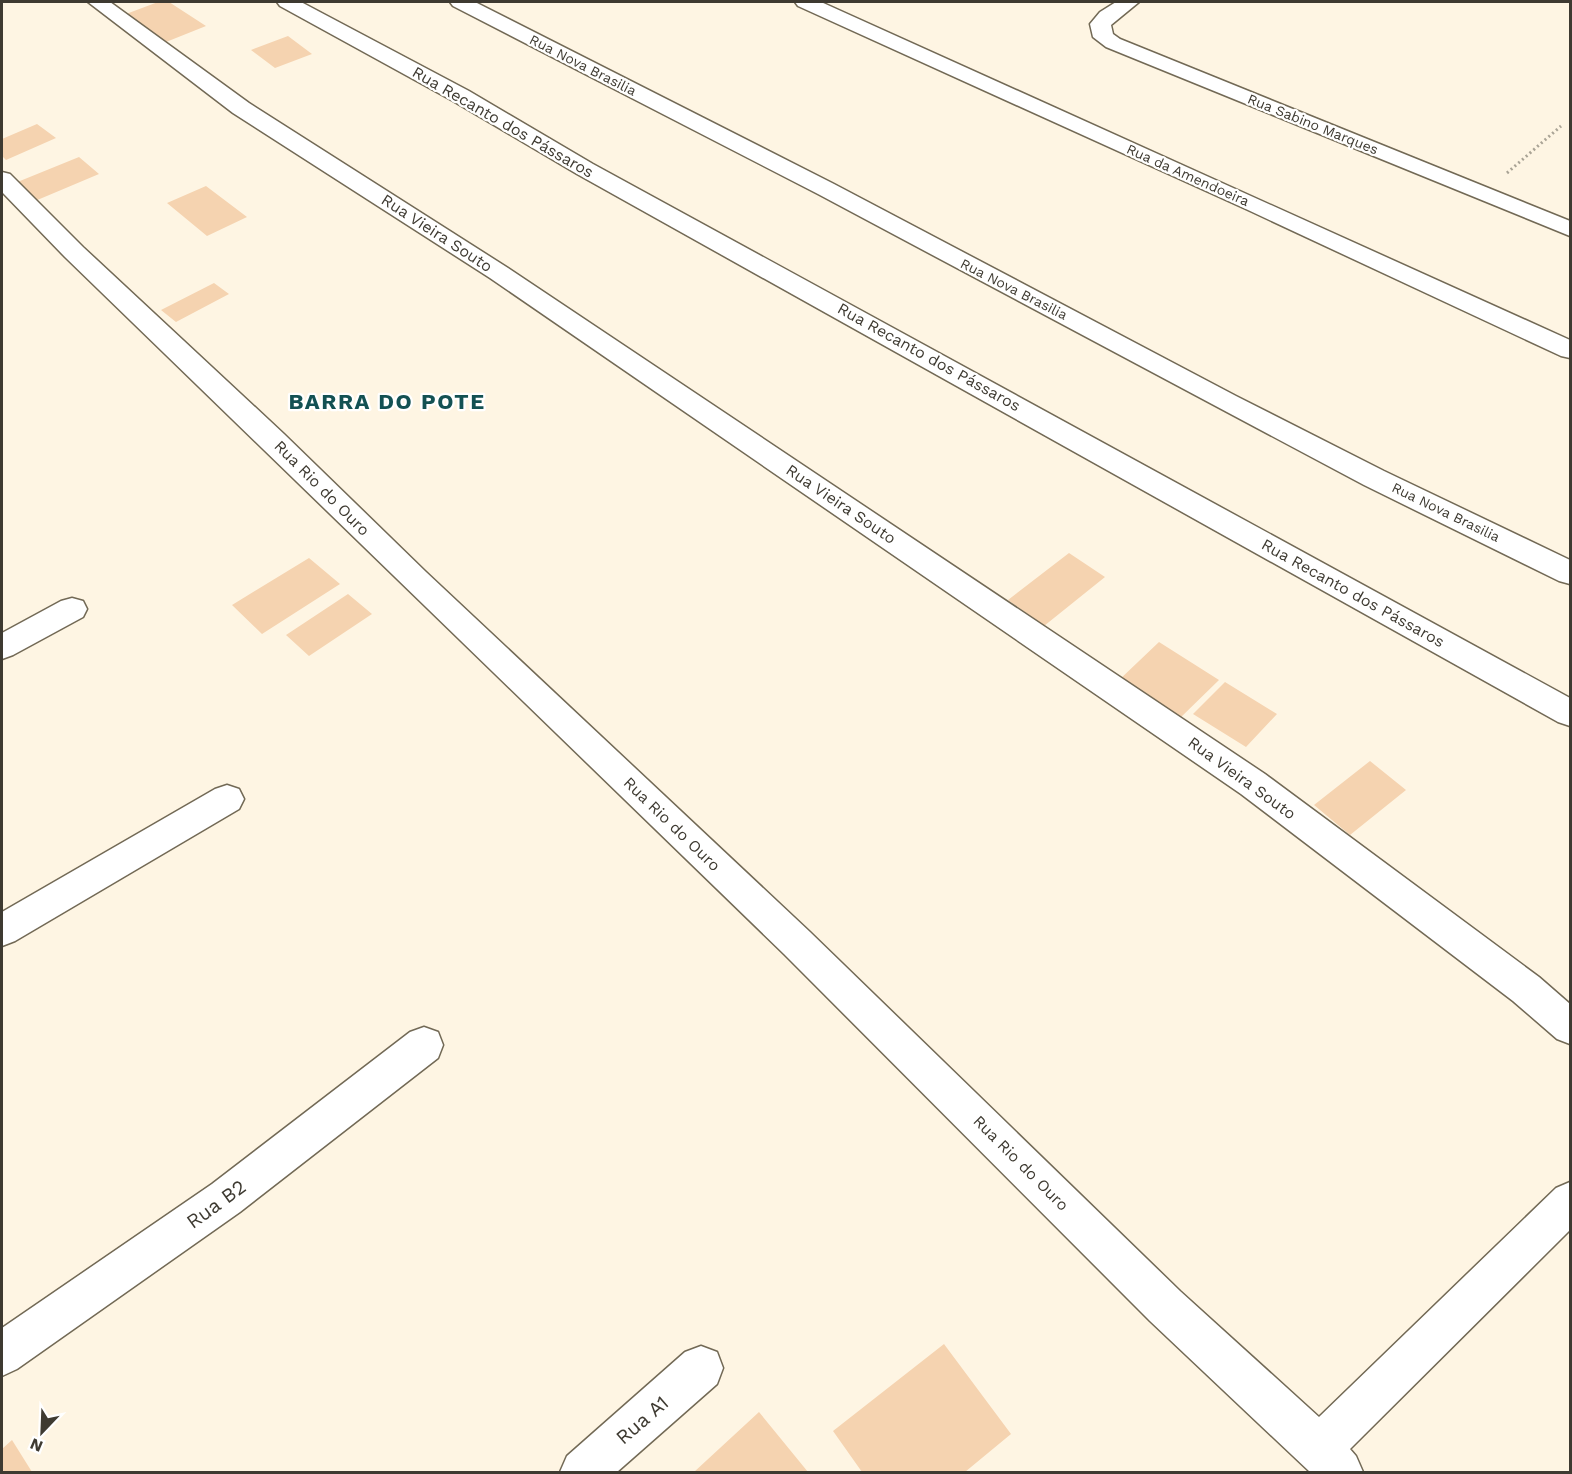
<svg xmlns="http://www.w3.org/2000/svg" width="1572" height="1474" font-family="'Work Sans',sans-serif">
<rect width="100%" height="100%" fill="#fef5e3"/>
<!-- building -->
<path fill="#f5d3b0" d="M 158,2 L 169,2 L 206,26 L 166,42 L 126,14 Z
M 288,36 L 312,54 L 275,68 L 251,50 Z
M 37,124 L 56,138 L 6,160 L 2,156 L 2,139 Z
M 79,157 L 99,174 L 35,201 L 15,183 Z
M 206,186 L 247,217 L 207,236 L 167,203 Z
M 214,283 L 229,294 L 176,322 L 161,310 Z
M 1069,553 L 1105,577 L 1044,626 L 1008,600 Z
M 309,558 L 340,584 L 262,634 L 232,605 Z
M 348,594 L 372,614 L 309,656 L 286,635 Z
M 1159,642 L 1219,680 L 1178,720 L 1118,681 Z
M 1225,682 L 1277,714 L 1246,747 L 1193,714 Z
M 1370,761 L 1406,790 L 1350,835 L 1314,805 Z
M 944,1344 L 1011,1434 L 965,1472 L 862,1472 L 833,1431 Z
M 759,1412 L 808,1472 L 694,1472 Z
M 12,1440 L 32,1472 L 2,1472 L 2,1449 Z"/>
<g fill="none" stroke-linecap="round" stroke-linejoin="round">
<defs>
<path id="minor" d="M 88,2 L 110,2 L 249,103 L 508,268 L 1265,774 L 1539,977 L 1570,1004 L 1570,1044 L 1557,1039 L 1513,1001 L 1241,794 L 490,278 L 233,113 Z
M 277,2 L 301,2 L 469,91 L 593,164 L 1570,698 L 1570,726 L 1558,722 L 577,174 L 453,101 L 280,6 Z
M 450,2 L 475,2 L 834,184 L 1236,396 L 1384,471 L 1570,560 L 1570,584 L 1559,581 L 1364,485 L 818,194 L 453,6 Z
M 795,2 L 821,2 L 1570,340 L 1570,358 L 1561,356 L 1248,210 L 798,6 Z
M 1116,2 L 1139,2 L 1111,25 L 1113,34 L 1120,39 L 1570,221 L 1570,236 L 1106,47 L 1093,37 L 1090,24 L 1100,12 Z
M 2,172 L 10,174 L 83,247 L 284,434 L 426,572 L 810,932 L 1180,1291 L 1319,1417 L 1556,1188 L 1570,1182 L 1570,1230 L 1350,1449 L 1356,1456 L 1363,1472 L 1310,1472 L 1150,1321 L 784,954 L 65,257 L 2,192 Z
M 72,598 L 83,601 L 87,609 L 83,617 L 13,655 L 2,659 L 2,633 L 61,601 Z
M 227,785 L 239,789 L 244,799 L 239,809 L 15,941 L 2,946 L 2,912 L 215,789 Z
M 424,1027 L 438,1032 L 443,1045 L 438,1058 L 240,1212 L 17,1369 L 2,1376 L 2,1328 L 212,1184 L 410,1032 Z
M 701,1346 L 717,1352 L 723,1368 L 717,1384 L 617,1472 L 560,1472 L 567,1456 L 685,1352 Z"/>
</defs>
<!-- minor casing -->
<use href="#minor" stroke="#726955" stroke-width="3"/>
<!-- path -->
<path stroke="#a9a395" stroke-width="3" stroke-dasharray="2 3" stroke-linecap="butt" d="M 1507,173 L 1561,126"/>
<!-- minor -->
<use href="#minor" fill="#fff" fill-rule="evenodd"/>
</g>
<g text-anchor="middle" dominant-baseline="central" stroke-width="4.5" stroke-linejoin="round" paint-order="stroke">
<!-- far-street labels -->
<g font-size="14" fill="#3e3a31" stroke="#fff">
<text transform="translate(583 65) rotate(27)">Rua Nova Brasilia</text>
<text transform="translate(1313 124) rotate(22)">Rua Sabino Marques</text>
<text transform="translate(1188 175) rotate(24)">Rua da Amendoeira</text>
<text transform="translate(1014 289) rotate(27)">Rua Nova Brasilia</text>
<text transform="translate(1446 512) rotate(26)">Rua Nova Brasilia</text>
</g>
<!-- street labels -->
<g font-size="16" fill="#3e3a31" stroke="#fff">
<text transform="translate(503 122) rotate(30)">Rua Recanto dos Pássaros</text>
<text transform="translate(437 233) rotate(33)">Rua Vieira Souto</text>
<text transform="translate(929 357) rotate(29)">Rua Recanto dos Pássaros</text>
<text transform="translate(322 488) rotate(45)">Rua Rio do Ouro</text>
<text transform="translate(841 504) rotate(34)">Rua Vieira Souto</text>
<text transform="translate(1353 593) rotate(29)">Rua Recanto dos Pássaros</text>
<text transform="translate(1242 778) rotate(36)">Rua Vieira Souto</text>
<text transform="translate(672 824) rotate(44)">Rua Rio do Ouro</text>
<text transform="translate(1021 1163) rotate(45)">Rua Rio do Ouro</text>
</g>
<!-- near-street labels -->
<g font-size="20" fill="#3e3a31" stroke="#fff">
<text transform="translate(216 1204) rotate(-36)">Rua B2</text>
<text transform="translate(642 1420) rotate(-41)">Rua A1</text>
</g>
<!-- district labels -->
<g font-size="22" font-weight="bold" letter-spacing="1.5" fill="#135153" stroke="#fff">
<text x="387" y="401">BARRA DO POTE</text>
</g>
</g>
<!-- border -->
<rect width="1572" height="1474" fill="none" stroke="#3e3a31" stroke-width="6"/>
<!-- north arrow -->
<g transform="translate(42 1432) rotate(203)" stroke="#ffffff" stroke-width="4.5" paint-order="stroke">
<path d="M0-4.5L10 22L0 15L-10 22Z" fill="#3e3a31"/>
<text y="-9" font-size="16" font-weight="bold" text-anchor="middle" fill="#3e3a31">N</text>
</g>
</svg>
